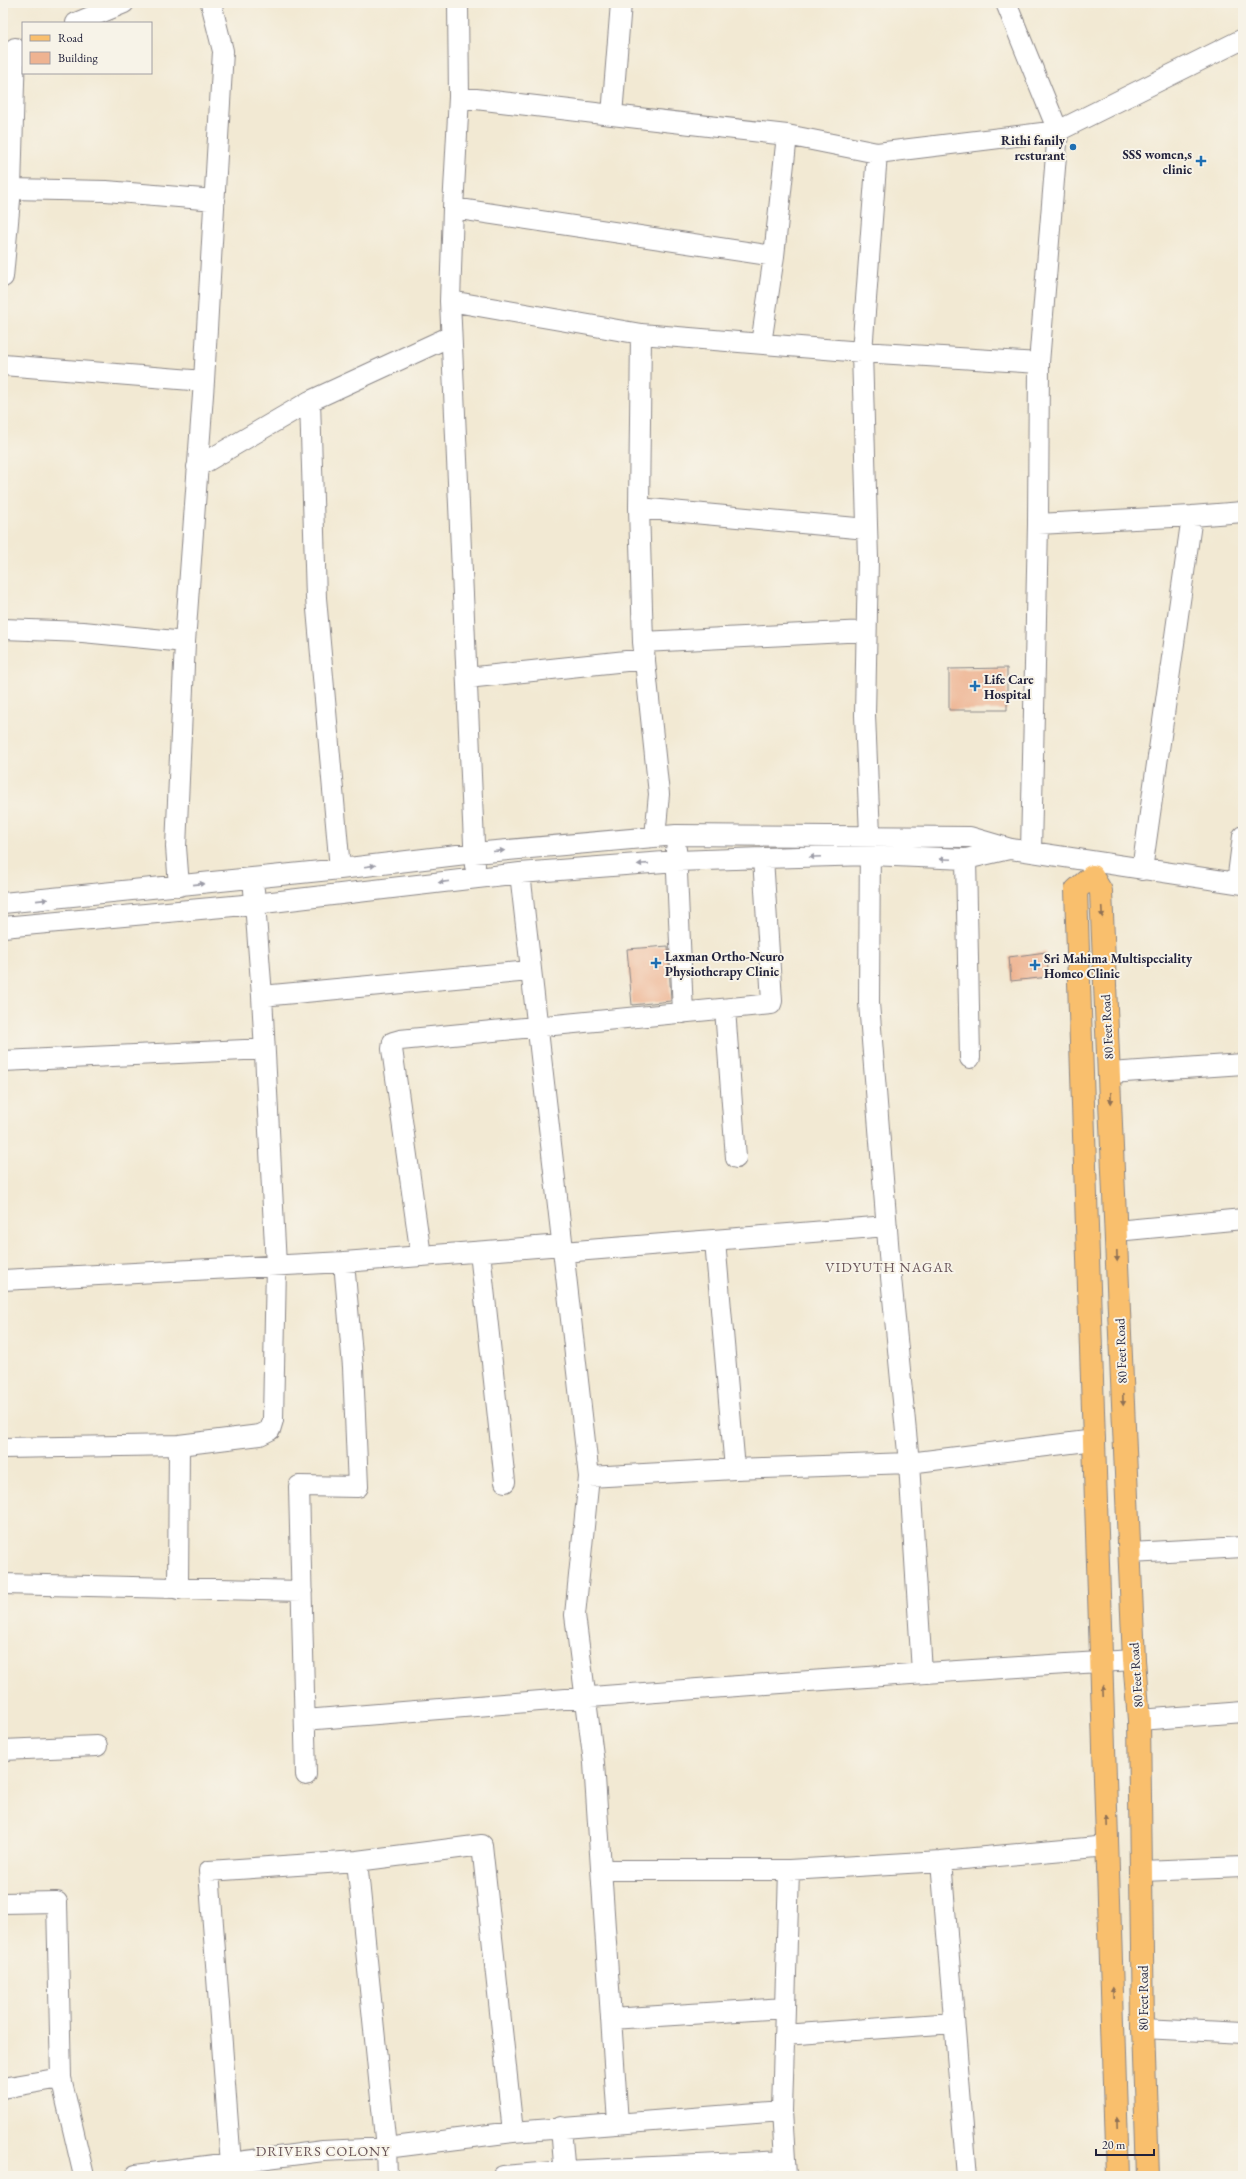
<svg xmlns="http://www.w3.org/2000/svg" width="1246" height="2179" font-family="'EB Garamond',serif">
<rect width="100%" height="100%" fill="#f7f3e8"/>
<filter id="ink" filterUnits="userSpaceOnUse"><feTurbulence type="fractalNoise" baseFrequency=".025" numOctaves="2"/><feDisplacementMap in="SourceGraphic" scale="8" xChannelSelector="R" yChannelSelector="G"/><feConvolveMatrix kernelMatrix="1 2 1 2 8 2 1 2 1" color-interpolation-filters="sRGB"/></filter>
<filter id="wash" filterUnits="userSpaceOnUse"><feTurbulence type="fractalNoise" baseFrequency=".012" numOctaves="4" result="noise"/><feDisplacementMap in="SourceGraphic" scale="16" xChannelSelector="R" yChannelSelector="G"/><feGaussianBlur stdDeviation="0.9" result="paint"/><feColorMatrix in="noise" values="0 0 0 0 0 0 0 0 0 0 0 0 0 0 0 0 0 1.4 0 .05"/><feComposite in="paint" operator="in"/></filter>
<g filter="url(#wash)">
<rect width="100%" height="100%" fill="#f2e9d3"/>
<g id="blocks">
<!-- building -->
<path fill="#eeb391" d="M 1007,668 L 1007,710 L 949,710 L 949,669 Z
M 668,946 L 671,1001 L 632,1005 L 627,949 Z
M 1046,952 L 1049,977 L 1011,981 L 1009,957 Z"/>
</g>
</g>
<g filter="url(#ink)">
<use href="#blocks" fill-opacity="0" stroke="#8a8687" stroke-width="1"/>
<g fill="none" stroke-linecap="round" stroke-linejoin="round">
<defs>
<path id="minor" d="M 458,3 L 459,97 L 453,208 L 450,301 L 475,866
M 621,3 L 612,115 L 787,135 L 774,256 L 761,344
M 76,23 L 124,3
M 459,97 L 612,115
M 787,135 L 877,153 L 1058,131 L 1006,3
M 11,189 L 15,48
M 453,208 L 774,256
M 3,277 L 11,189 L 106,191 L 215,200
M 450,301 L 641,334 L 862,352 L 1039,363
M 641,334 L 639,508 L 643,642 L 659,794 L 655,837
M 3,365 L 204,381
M 197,467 L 310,401
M 639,508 L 867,529
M 1038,524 L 1192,516 L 1243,512
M 3,629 L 83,632 L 185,642 L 176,847 L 179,886
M 185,642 L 204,381 L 223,51 L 211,3
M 643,642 L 866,631
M 467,678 L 645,659
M 676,849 L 683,1013
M 1031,851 L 1038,524 L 1039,363 L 1058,131 L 1243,39
M 966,859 L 970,1058
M 340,869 L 316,598 L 310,401 L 451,336
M 1142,870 L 1192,516
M 520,873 L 589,1477
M 1237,883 L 1243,836
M 3,903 L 340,869 L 474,853 L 676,835 L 970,837 L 1011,849 L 1243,884
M 3,927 L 255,904 L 520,873 L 677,861 L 763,858 L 870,855 L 966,859 L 1009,849
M 262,996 L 530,971
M 725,1009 L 736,1158
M 3,1061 L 264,1049
M 1110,1073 L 1243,1064
M 1116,1231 L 1243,1219
M 715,1241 L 735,1469
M 480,1252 L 505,1482
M 563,1252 L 887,1226
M 421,1256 L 392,1049 L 393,1042 L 400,1040 L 771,1004 L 772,1001 L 763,858
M 3,1280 L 344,1262
M 3,1448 L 179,1445 L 260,1435 L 270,1430 L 273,1420 L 276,1265 L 262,996 L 254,890
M 1130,1553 L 1243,1547
M 3,1584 L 302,1591
M 178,1589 L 179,1445
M 922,1672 L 909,1463 L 1095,1440
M 305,1720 C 581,1697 857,1676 1134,1660
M 1139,1720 L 1243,1712
M 3,1750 L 97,1746
M 306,1775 L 299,1486 L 358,1487 L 353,1367 L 344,1262 L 562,1245
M 357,1861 L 386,2148 L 387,2176
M 941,1861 L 967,2176
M 601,1870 L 789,1870
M 1142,1871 L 1243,1867
M 3,1903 L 57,1902 L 61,2078 L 3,2088
M 611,2019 L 785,2008
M 1143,2028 L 1243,2033
M 784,2035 L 954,2023
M 61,2078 L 84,2176
M 782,2111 L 789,1870 L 941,1861 L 1108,1846
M 618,2123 L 594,1763 L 575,1615 L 589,1477 L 735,1469 L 909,1463 L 890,1267 L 869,1003 L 870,835 L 865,715 L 868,559 L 862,352 L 877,153
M 561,2127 L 565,2176
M 231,2164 L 209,1871 L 357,1861 L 482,1845 L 513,2132 L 782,2111 L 786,2176
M 136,2175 L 323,2151 L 386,2148 L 513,2132
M 503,2176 L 565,2171 L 785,2161"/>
<path id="major" d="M 1118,2176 L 1076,890 L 1092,876 L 1101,891 L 1134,1660 L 1139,1720 L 1143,2028 L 1148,2176"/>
</defs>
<!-- minor casing -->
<use href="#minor" stroke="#8a8687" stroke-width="22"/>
<!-- major casing -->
<use href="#major" stroke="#8a8687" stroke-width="24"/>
<!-- minor -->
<use href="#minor" stroke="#fff" stroke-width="20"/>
<!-- major -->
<use href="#major" stroke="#f9bf6d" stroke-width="22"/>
</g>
<!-- one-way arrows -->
<defs><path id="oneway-solid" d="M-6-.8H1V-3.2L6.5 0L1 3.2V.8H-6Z"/></defs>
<g fill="#9c9ca7">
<use href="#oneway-solid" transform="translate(499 851) rotate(-5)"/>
<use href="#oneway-solid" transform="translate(815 857) rotate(178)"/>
<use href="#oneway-solid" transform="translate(945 859) rotate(-178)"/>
<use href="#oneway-solid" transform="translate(643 864) rotate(176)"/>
<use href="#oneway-solid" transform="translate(370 866) rotate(-7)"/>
<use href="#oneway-solid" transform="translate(444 882) rotate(173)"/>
<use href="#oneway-solid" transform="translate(199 884) rotate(-6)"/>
<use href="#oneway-solid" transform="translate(42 900) rotate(-6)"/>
</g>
<g fill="#8e7054">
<use href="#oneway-solid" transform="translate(1102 912) rotate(87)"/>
<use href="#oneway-solid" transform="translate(1111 1098) rotate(88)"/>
<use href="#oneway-solid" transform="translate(1117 1256) rotate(88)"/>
<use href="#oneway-solid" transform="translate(1123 1400) rotate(88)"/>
<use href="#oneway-solid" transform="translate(1103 1691) rotate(-92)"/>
<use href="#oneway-solid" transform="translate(1107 1821) rotate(-92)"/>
<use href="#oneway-solid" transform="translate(1113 1993) rotate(-92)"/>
<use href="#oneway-solid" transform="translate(1117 2123) rotate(-92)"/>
</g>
</g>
<!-- markers -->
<g fill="#1f6fb2" stroke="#f7f3e8" stroke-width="1.5">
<circle cx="1073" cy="147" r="4"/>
<path d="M1199 155h4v4h4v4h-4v4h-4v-4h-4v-4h4z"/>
<path d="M973 680h4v4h4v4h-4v4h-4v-4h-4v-4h4z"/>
<path d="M654 957h4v4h4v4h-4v4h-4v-4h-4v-4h4z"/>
<path d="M1033 959h4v4h4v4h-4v4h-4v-4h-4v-4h4z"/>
</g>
<g text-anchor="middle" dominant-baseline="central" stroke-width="4" stroke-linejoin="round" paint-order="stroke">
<!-- poi labels -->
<g font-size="13" font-weight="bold" fill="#22223b" stroke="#f7f3e8" text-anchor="start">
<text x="1065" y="140" text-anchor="end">Rithi fanily<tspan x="1065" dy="15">resturant</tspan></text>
<text x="1192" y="154" text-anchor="end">SSS women,s<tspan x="1192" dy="15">clinic</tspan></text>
<text x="984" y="679">Life Care<tspan x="984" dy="15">Hospital</tspan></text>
<text x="665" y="956">Laxman Ortho-Neuro<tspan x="665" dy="15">Physiotherapy Clinic</tspan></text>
<text x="1044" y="958">Sri Mahima Multispeciality<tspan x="1044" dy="15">Homeo Clinic</tspan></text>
</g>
<!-- street labels -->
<g font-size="13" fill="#22223b" stroke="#f7f3e8">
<text transform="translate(1107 1027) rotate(-93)">80 Feet Road</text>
<text transform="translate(1121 1351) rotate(-92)">80 Feet Road</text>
<text transform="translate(1136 1675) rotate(-94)">80 Feet Road</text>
<text transform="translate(1143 1998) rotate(-90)">80 Feet Road</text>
</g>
<!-- neighbourhood labels -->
<g font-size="14" letter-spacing="1" fill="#695559" stroke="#f7f3e8">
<text x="890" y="1267">VIDYUTH NAGAR</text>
<text x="323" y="2151">DRIVERS COLONY</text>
</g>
</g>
<!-- margin -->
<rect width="1246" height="2179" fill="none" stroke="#f7f3e8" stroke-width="16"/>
<!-- legend -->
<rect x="22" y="22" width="130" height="52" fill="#f7f3e8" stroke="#a29fa3"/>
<rect x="30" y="35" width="20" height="6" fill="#f9bf6d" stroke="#a29fa3"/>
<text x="58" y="42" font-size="12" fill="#22223b">Road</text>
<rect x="30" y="52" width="20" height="12" fill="#eeb391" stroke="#a29fa3"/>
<text x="58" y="62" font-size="12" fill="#22223b">Building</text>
<!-- scale -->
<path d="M1096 2149v6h58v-6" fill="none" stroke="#22223b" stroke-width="2"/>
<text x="1102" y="2149" font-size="12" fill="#22223b" stroke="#f7f3e8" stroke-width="3" paint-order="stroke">20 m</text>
</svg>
